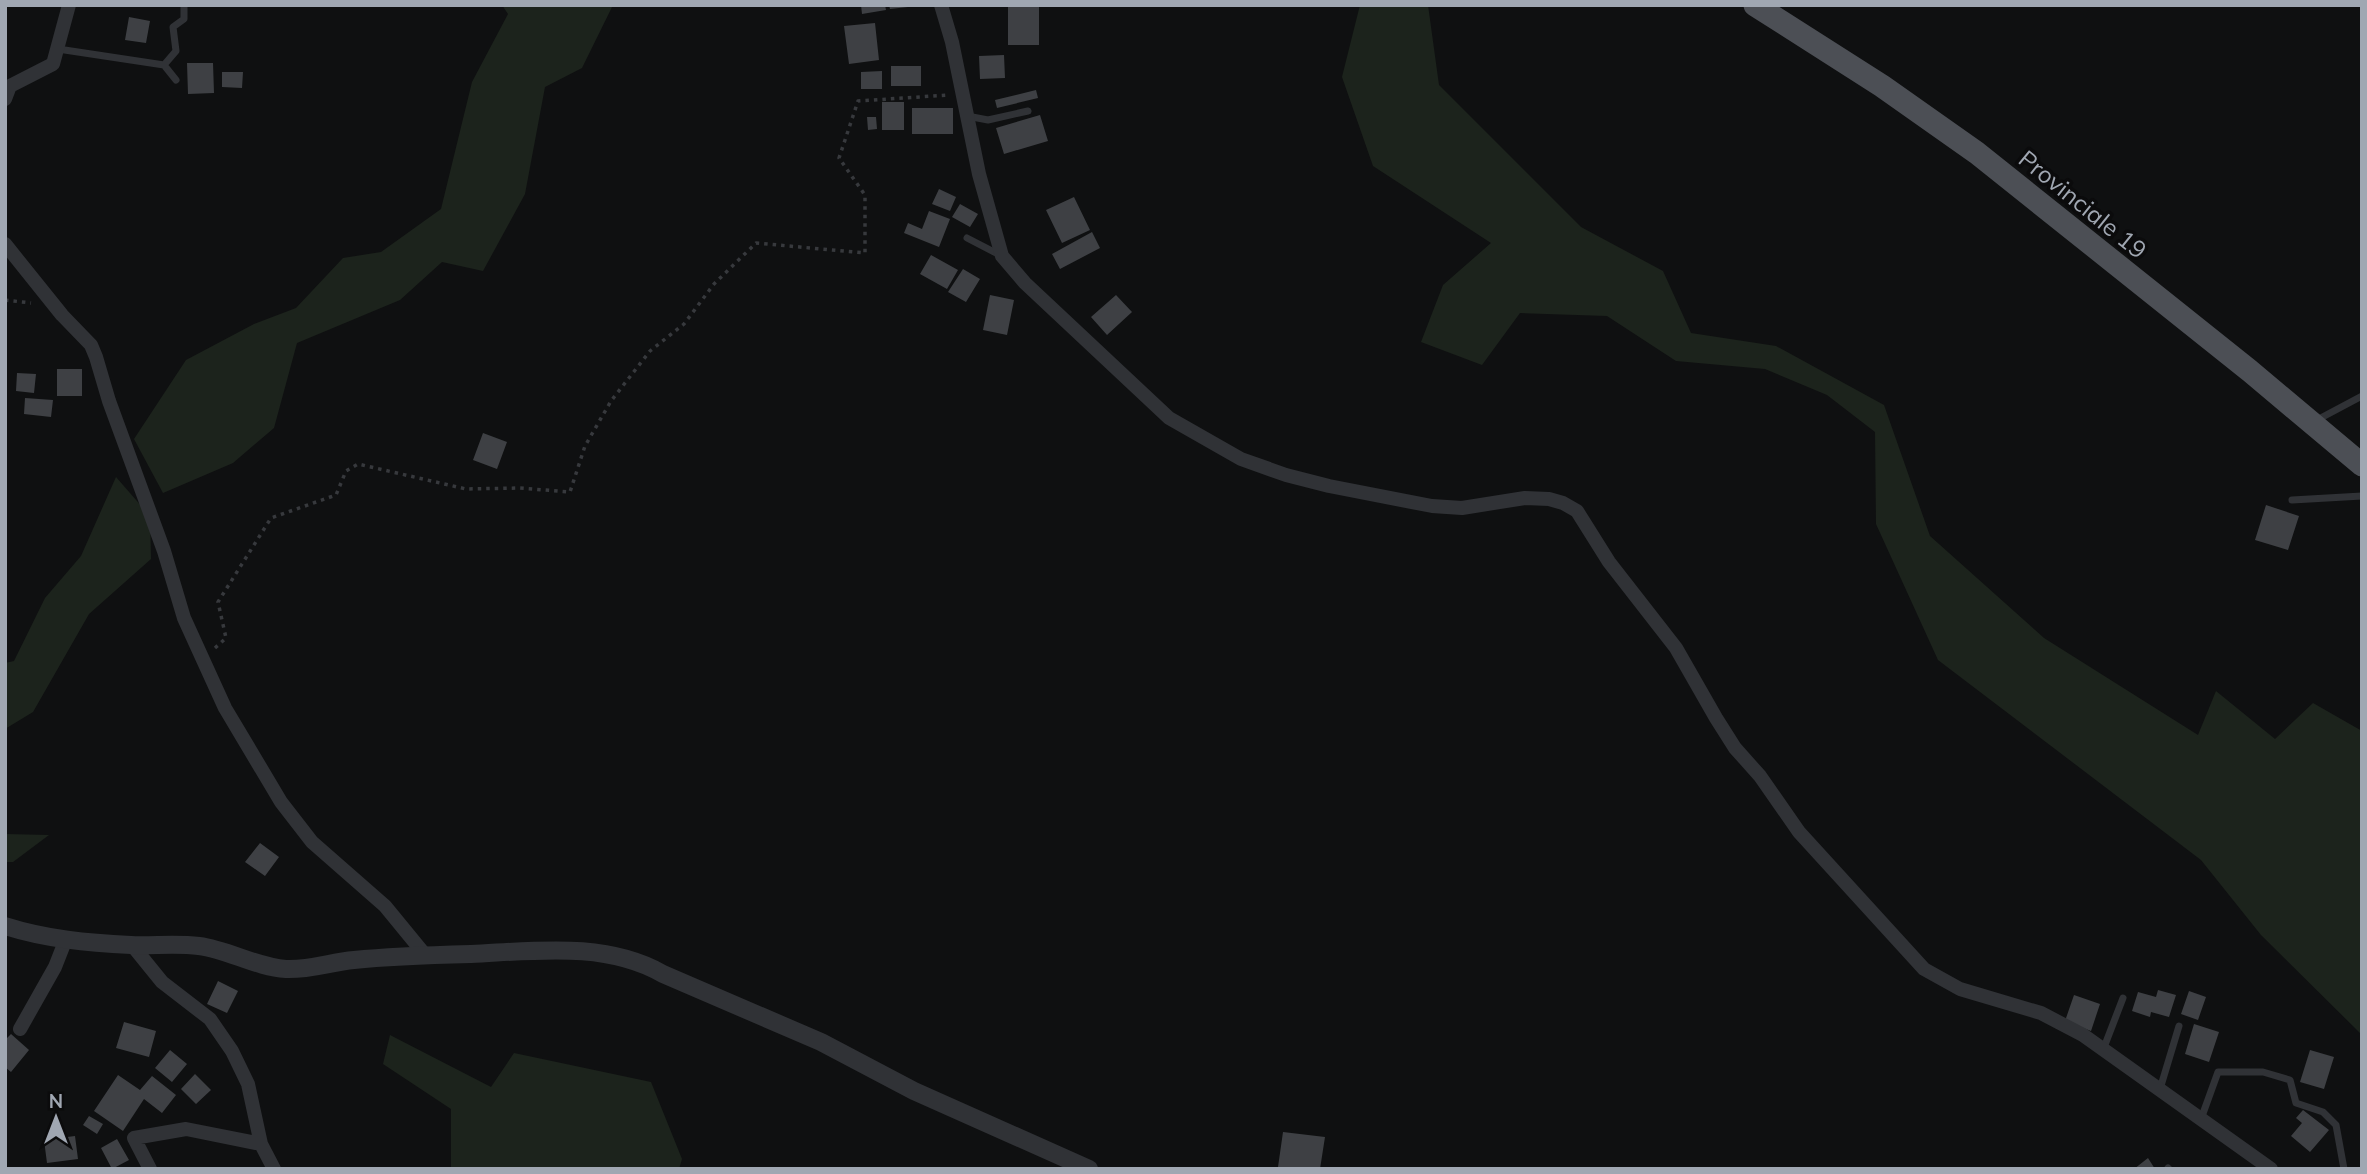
<svg xmlns="http://www.w3.org/2000/svg" width="2367" height="1174" font-family="Mulish,sans-serif">
<rect width="100%" height="100%" fill="#0f1011"/>
<!-- green -->
<path fill="#1c231c" d="M 502,5 L 613,5 L 582,68 L 545,87 L 525,194 L 483,271 L 442,262 L 400,300 L 297,343 L 274,428 L 233,463 L 163,493 L 134,439 L 186,360 L 254,324 L 296,308 L 343,258 L 381,252 L 441,209 L 472,82 L 508,14 Z
M 1360,5 L 1428,5 L 1439,85 L 1581,227 L 1663,271 L 1691,333 L 1776,346 L 1884,405 L 1930,536 L 2044,638 L 2198,735 L 2216,691 L 2275,739 L 2313,703 L 2362,731 L 2362,1035 L 2261,935 L 2201,860 L 1938,660 L 1876,524 L 1875,432 L 1827,395 L 1765,369 L 1676,361 L 1607,316 L 1520,313 L 1482,365 L 1421,342 L 1443,285 L 1491,243 L 1373,166 L 1342,77 Z
M 116,477 L 150,516 L 151,559 L 89,614 L 33,712 L 5,729 L 5,663 L 14,661 L 45,598 L 81,556 Z
M 5,834 L 49,835 L 13,862 L 5,862 Z
M 390,1035 L 491,1087 L 514,1053 L 651,1082 L 682,1159 L 679,1169 L 451,1169 L 451,1109 L 383,1064 Z"/>
<!-- building -->
<path fill="#3e4044" d="M 861,5 L 885,5 L 886,10 L 862,14 Z
M 889,5 L 908,5 L 908,7 L 890,9 Z
M 1008,6 L 1039,6 L 1039,45 L 1008,45 Z
M 129,17 L 150,21 L 146,43 L 125,40 Z
M 875,23 L 879,60 L 849,64 L 844,26 Z
M 1004,55 L 1005,78 L 980,79 L 979,56 Z
M 187,63 L 213,63 L 214,93 L 188,94 Z
M 891,66 L 921,66 L 921,86 L 891,86 Z
M 882,71 L 882,89 L 861,89 L 861,72 Z
M 222,72 L 243,72 L 242,88 L 222,87 Z
M 1036,90 L 1038,98 L 997,108 L 995,100 Z
M 882,102 L 904,102 L 904,130 L 882,130 Z
M 912,108 L 953,108 L 953,134 L 912,134 Z
M 1040,115 L 1048,141 L 1004,154 L 996,128 Z
M 867,117 L 876,117 L 877,129 L 868,130 Z
M 939,189 L 956,197 L 950,211 L 932,204 Z
M 1074,197 L 1090,230 L 1062,243 L 1046,210 Z
M 960,204 L 978,214 L 970,227 L 952,217 Z
M 929,211 L 950,219 L 939,247 L 904,233 L 908,223 L 922,229 Z
M 1092,232 L 1100,248 L 1060,269 L 1052,254 Z
M 931,255 L 958,270 L 947,289 L 920,274 Z
M 963,269 L 980,279 L 966,302 L 948,292 Z
M 990,295 L 1014,300 L 1007,335 L 983,330 Z
M 1116,295 L 1132,312 L 1107,335 L 1091,317 Z
M 57,369 L 82,369 L 82,396 L 57,396 Z
M 17,373 L 36,374 L 34,393 L 16,391 Z
M 25,398 L 53,400 L 51,417 L 24,414 Z
M 483,433 L 507,442 L 497,469 L 473,460 Z
M 2266,505 L 2299,516 L 2288,550 L 2255,540 Z
M 260,843 L 279,857 L 265,876 L 245,862 Z
M 218,981 L 238,991 L 227,1013 L 207,1004 Z
M 2158,990 L 2176,995 L 2169,1017 L 2151,1012 L 2150,1017 L 2132,1011 L 2138,992 L 2156,997 Z
M 2189,991 L 2206,997 L 2198,1020 L 2181,1014 Z
M 2074,995 L 2100,1004 L 2091,1031 L 2065,1021 Z
M 124,1022 L 156,1031 L 149,1057 L 116,1048 Z
M 2194,1024 L 2219,1032 L 2209,1062 L 2185,1054 Z
M 11,1034 L 29,1050 L 11,1072 L 5,1067 L 5,1040 Z
M 170,1050 L 187,1064 L 172,1082 L 155,1068 Z
M 2310,1050 L 2334,1057 L 2324,1089 L 2300,1082 Z
M 195,1074 L 211,1090 L 196,1104 L 181,1089 Z
M 118,1075 L 140,1090 L 152,1076 L 176,1095 L 162,1113 L 144,1099 L 123,1131 L 94,1111 Z
M 2303,1110 L 2329,1130 L 2310,1152 L 2291,1136 L 2302,1123 L 2296,1118 Z
M 89,1116 L 103,1124 L 97,1134 L 83,1125 Z
M 1283,1132 L 1325,1137 L 1320,1169 L 1278,1167 Z
M 75,1136 L 78,1159 L 47,1163 L 44,1140 Z
M 117,1139 L 129,1160 L 112,1169 L 101,1148 Z
M 2148,1158 L 2155,1169 L 2134,1169 Z"/>
<g fill="none" stroke-linecap="round" stroke-linejoin="round">
<!-- path -->
<path stroke="#37393d" stroke-width="3.5" stroke-dasharray="3.5 5" stroke-linecap="butt" d="M 5,300 L 31,303
M 215,648 L 226,638 L 218,602 L 271,518 L 336,495 L 346,471 L 358,464 L 466,489 L 519,488 L 570,492 L 585,446 L 611,401 L 650,351 L 684,324 L 714,284 L 756,243 L 865,253 L 865,195 L 839,158 L 858,101 L 949,95"/>
<!-- service -->
<path stroke="#303236" stroke-width="7" d="M 58,49 L 164,65 L 176,80
M 164,65 L 176,51 L 173,27 L 184,19 L 184,5
M 967,116 L 988,120 L 1028,111
M 967,238 L 1000,255
M 2315,421 L 2362,396
M 2292,500 L 2362,496
M 2103,1050 L 2123,998
M 2160,1089 L 2179,1026
M 2201,1119 L 2218,1072 L 2263,1072 L 2290,1080 L 2296,1103 L 2323,1112 L 2336,1125 L 2344,1169
M 2168,1168 L 2169,1169"/>
<!-- minor -->
<path stroke="#303236" stroke-width="14" d="M 941,5 L 952,42 L 979,174 L 1002,256 L 1025,283 L 1169,418 L 1241,459 L 1286,475 L 1329,486 L 1432,506 L 1462,508 L 1525,498 L 1549,499 L 1563,503 L 1577,511 L 1609,562 L 1676,648 L 1716,718 L 1735,748 L 1760,776 L 1799,832 L 1924,969 L 1960,989 L 2041,1013 L 2083,1035 L 2271,1169
M 5,99 L 10,86 L 53,64 L 69,5
M 5,244 L 62,315 L 91,345 L 96,357 L 109,401 L 164,551 L 184,618 L 225,708 L 281,802 L 312,842 L 385,906 L 426,956
M 132,945 L 162,982 L 210,1019 L 232,1051 L 248,1084 L 261,1144 L 274,1169
M 20,1029 L 55,967 L 66,939
M 150,1169 L 134,1138 L 186,1129 L 261,1144"/>
<!-- tertiary -->
<path stroke="#303236" stroke-width="18" d="M 5,926 C 46,939 88,943 131,945 C 153,946 176,943 199,946 C 229,950 256,967 286,969 C 310,970 331,962 354,960 C 393,956 432,955 471,954 C 534,951 606,941 663,974 L 821,1042 L 914,1091 L 1089,1169"/>
<!-- primary -->
<path stroke="#4c4f55" stroke-width="23" d="M 1755,5 L 1882,86 L 1977,153 L 2250,371 L 2362,465"/>
</g>
<g text-anchor="middle" dominant-baseline="central" stroke-width="7" stroke-linejoin="round" paint-order="stroke">
<!-- street labels -->
<g font-size="24" fill="#a0a7b2" stroke="#0b0b0c">
<text transform="translate(2083 204) rotate(39)">Provinciale 19</text>
</g>
</g>
<!-- border -->
<rect width="2367" height="1174" fill="none" stroke="#a0a7b2" stroke-width="14"/>
<!-- north arrow -->
<g transform="translate(56 1118)" stroke="#0b0b0c" stroke-width="5" paint-order="stroke">
<path d="M0-5L12 26L0 18L-12 26Z" fill="#a0a7b2"/>
<text y="-10" font-size="19" font-weight="bold" text-anchor="middle" fill="#a0a7b2">N</text>
</g>
</svg>
